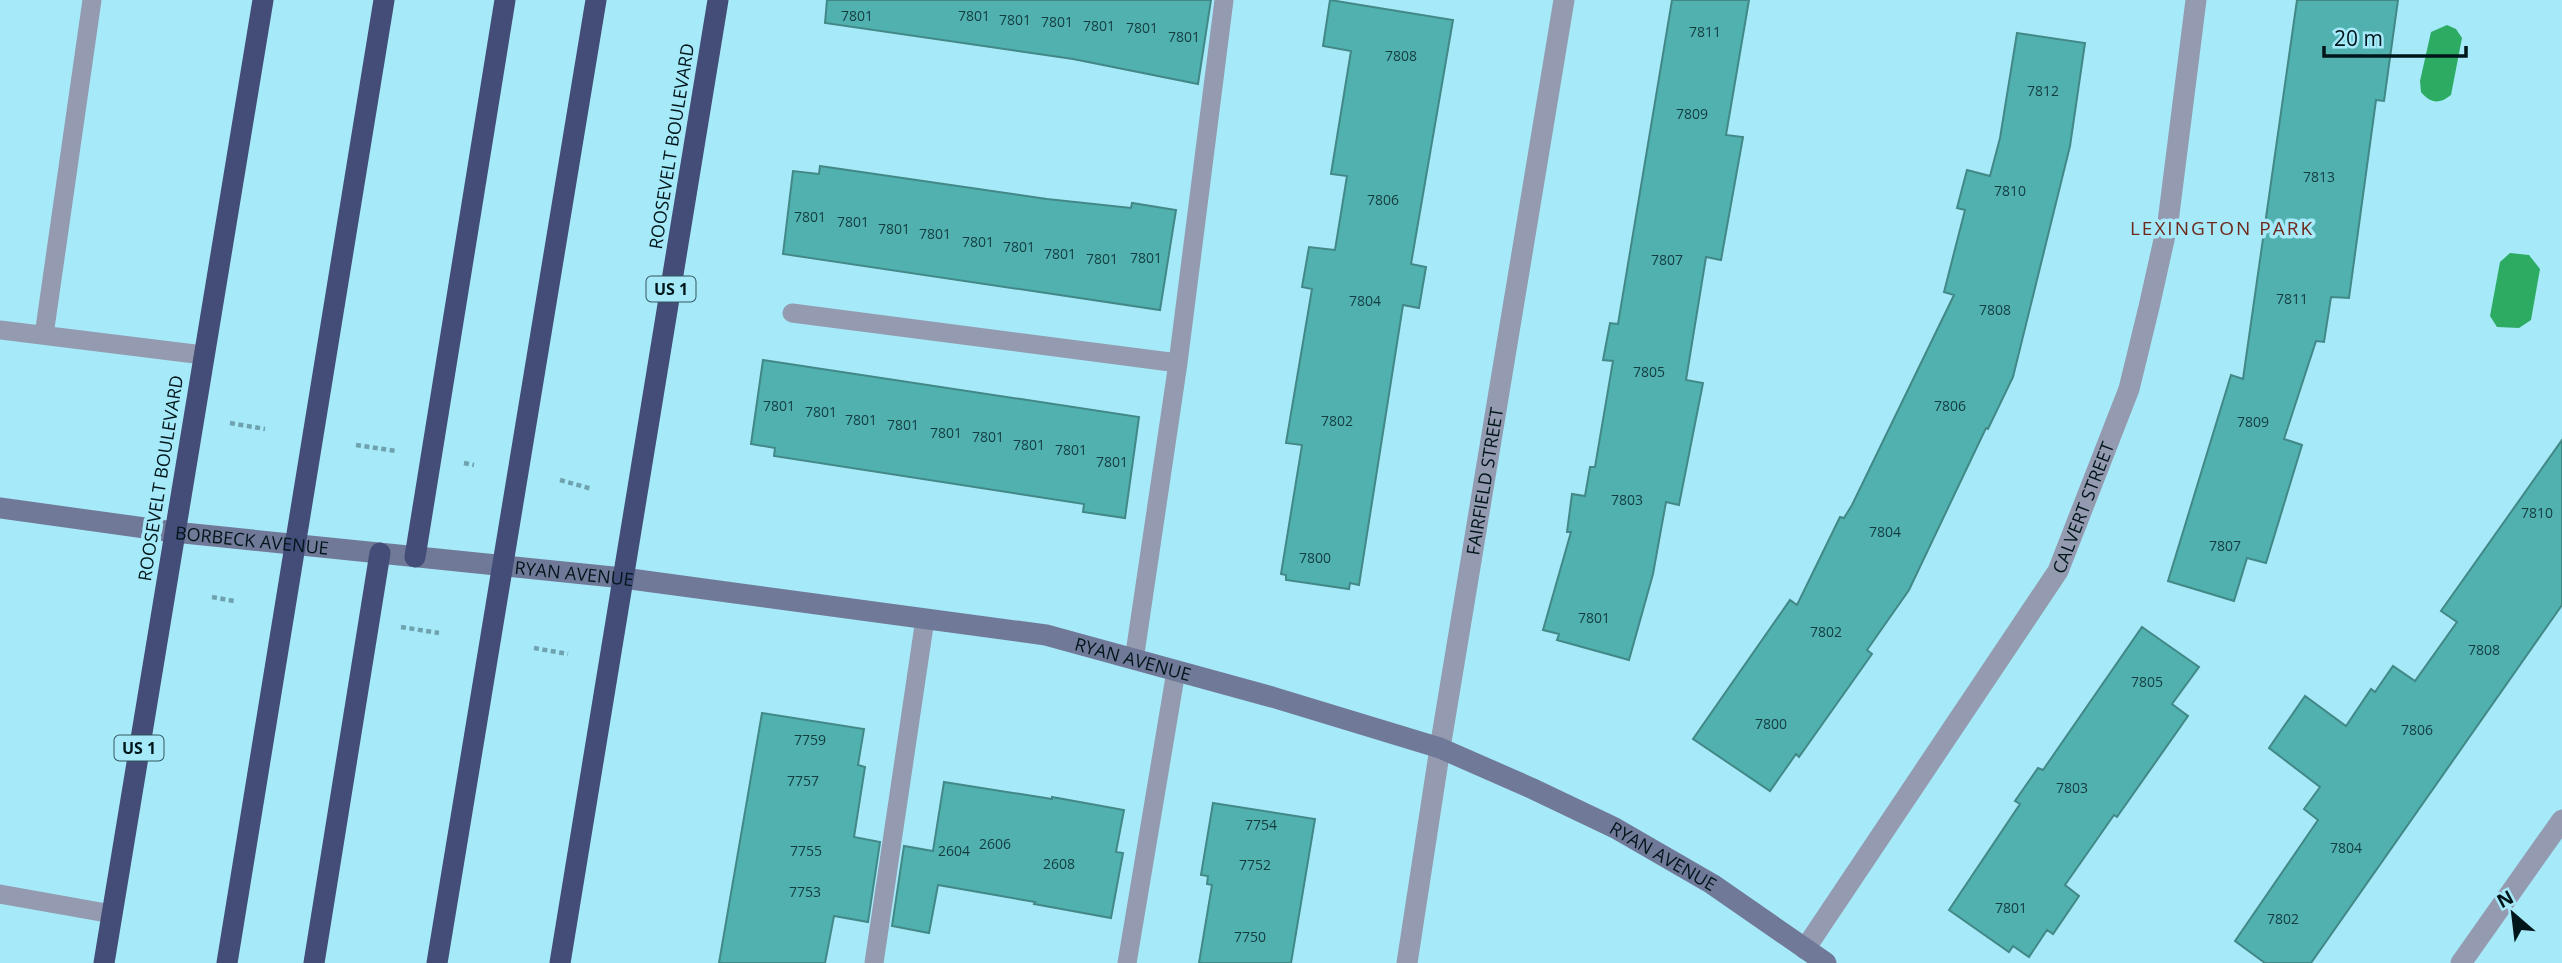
<svg xmlns="http://www.w3.org/2000/svg" width="2562" height="963" font-family="'Open Sans',sans-serif">
<rect width="100%" height="100%" fill="#a6eaf9"/>
<!-- water -->
<path fill="#2dab63" d="M 2447,25 L 2456,29 L 2462,38 L 2451,95 C 2439,105 2430,103 2421,92 L 2420,81 L 2431,32 Z
M 2510,253 L 2529,255 L 2540,269 L 2531,320 L 2519,328 L 2497,327 L 2490,316 L 2500,262 Z"/>
<!-- building -->
<path fill="#50b1af" stroke="#428886" stroke-width="2" d="M 827,0 L 1211,0 L 1198,84 L 1073,59 L 825,23 Z
M 1330,0 L 1453,20 L 1411,264 L 1426,267 L 1419,308 L 1403,305 L 1359,585 L 1350,583 L 1349,589 L 1286,580 L 1286,575 L 1281,574 L 1302,445 L 1286,443 L 1312,289 L 1302,287 L 1309,247 L 1335,250 L 1347,176 L 1331,174 L 1351,51 L 1323,46 Z
M 1672,0 L 1749,0 L 1726,135 L 1743,137 L 1721,260 L 1706,257 L 1686,380 L 1703,383 L 1679,505 L 1666,502 L 1653,574 L 1629,660 L 1557,640 L 1559,634 L 1543,630 L 1571,532 L 1567,532 L 1572,494 L 1585,496 L 1590,467 L 1595,467 L 1613,361 L 1603,360 L 1610,323 L 1618,324 Z
M 2297,0 L 2398,0 L 2384,101 L 2376,100 L 2349,298 L 2331,297 L 2324,342 L 2316,341 L 2284,439 L 2302,445 L 2266,563 L 2247,558 L 2234,601 L 2168,581 L 2231,375 L 2243,379 Z
M 2017,33 L 2085,43 L 2070,146 L 2013,377 L 1988,429 L 1986,428 L 1909,590 L 1867,650 L 1872,654 L 1799,757 L 1796,754 L 1770,791 L 1693,739 L 1790,600 L 1797,605 L 1840,517 L 1844,518 L 1852,505 L 1954,295 L 1944,292 L 1965,210 L 1957,208 L 1967,170 L 1990,176 L 2000,138 Z
M 820,166 L 1047,199 L 1131,208 L 1132,203 L 1176,210 L 1160,310 L 783,254 L 793,171 L 819,174 Z
M 763,360 L 1139,417 L 1125,518 L 1083,512 L 1084,504 L 774,456 L 775,448 L 751,444 Z
M 2562,440 L 2562,605 L 2311,963 L 2265,963 L 2235,941 L 2318,820 L 2304,809 L 2320,787 L 2269,748 L 2305,696 L 2346,726 L 2371,689 L 2375,692 L 2393,666 L 2415,681 L 2457,622 L 2441,611 Z
M 2142,627 L 2199,667 L 2172,704 L 2188,716 L 2117,817 L 2114,815 L 2065,885 L 2079,896 L 2053,934 L 2047,930 L 2029,957 L 2013,946 L 2009,952 L 1949,910 L 2020,804 L 2015,801 L 2038,768 L 2043,770 Z
M 762,713 L 864,729 L 858,765 L 865,767 L 854,837 L 880,842 L 868,922 L 834,916 L 825,963 L 719,963 Z
M 944,782 L 1052,799 L 1052,797 L 1124,810 L 1116,852 L 1123,853 L 1111,918 L 1034,904 L 1035,902 L 938,885 L 929,933 L 892,926 L 904,846 L 933,851 Z
M 1213,803 L 1315,819 L 1291,963 L 1199,963 L 1212,885 L 1207,884 L 1208,876 L 1201,875 Z"/>
<g fill="none" stroke-linecap="round" stroke-linejoin="round">
<!-- path -->
<path stroke="#6ea2ae" stroke-width="4.5" stroke-dasharray="5 3.5" stroke-linecap="butt" d="M 230,423 L 265,429
M 356,445 L 396,451
M 464,463 L 474,465
M 560,480 L 592,489
M 212,597 L 234,601
M 401,627 L 439,633
M 534,648 L 568,654"/>
<!-- lane -->
<path stroke="#949aaf" stroke-width="19" d="M 792,313 L 1178,363
M 0,330 L 203,355
M 44,335 L 92,0
M 1134,660 L 1178,363 L 1224,0
M 0,894 L 112,914
M 874,963 L 925,619
M 1127,963 L 1176,671"/>
<!-- street -->
<g stroke="#949aaf" stroke-width="21">
<path id="s1" d="M 1805,949 L 2058,571 L 2129,389 L 2149,307 L 2168,222 L 2196,0"/>
<path id="s2" d="M 1407,963 L 1440,748 L 1564,0"/>
<path d="M 2461,963 L 2562,820"/>
</g>
<!-- secondary -->
<path stroke="#717998" stroke-width="21" id="s3" d="M 0,508 L 174,532 L 623,578 L 1046,635 L 1272,697 L 1440,748 L 1531,788 L 1615,828 L 1712,884 L 1826,963"/>
<!-- highway -->
<path stroke="#434d77" stroke-width="21" d="M 415,557 L 505,0
M 104,963 L 263,0
M 227,963 L 384,0
M 314,963 L 380,553
M 437,963 L 596,0
M 560,963 L 718,0"/>
</g>
<g text-anchor="middle" dominant-baseline="central" stroke-width="7" stroke-linejoin="round" paint-order="stroke">
<!-- number labels -->
<g font-size="14" fill="#143d40">
<text x="857" y="15">7801</text>
<text x="974" y="15">7801</text>
<text x="1015" y="19">7801</text>
<text x="1057" y="21">7801</text>
<text x="1099" y="25">7801</text>
<text x="1142" y="27">7801</text>
<text x="1705" y="31">7811</text>
<text x="1184" y="36">7801</text>
<text x="1401" y="55">7808</text>
<text x="2043" y="90">7812</text>
<text x="1692" y="113">7809</text>
<text x="2319" y="176">7813</text>
<text x="2010" y="190">7810</text>
<text x="1383" y="199">7806</text>
<text x="810" y="216">7801</text>
<text x="853" y="221">7801</text>
<text x="894" y="228">7801</text>
<text x="935" y="233">7801</text>
<text x="978" y="241">7801</text>
<text x="1019" y="246">7801</text>
<text x="1060" y="253">7801</text>
<text x="1146" y="257">7801</text>
<text x="1102" y="258">7801</text>
<text x="1667" y="259">7807</text>
<text x="2292" y="298">7811</text>
<text x="1365" y="300">7804</text>
<text x="1995" y="309">7808</text>
<text x="1649" y="371">7805</text>
<text x="779" y="405">7801</text>
<text x="1950" y="405">7806</text>
<text x="821" y="411">7801</text>
<text x="861" y="419">7801</text>
<text x="1337" y="420">7802</text>
<text x="2253" y="421">7809</text>
<text x="903" y="424">7801</text>
<text x="946" y="432">7801</text>
<text x="988" y="436">7801</text>
<text x="1029" y="444">7801</text>
<text x="1071" y="449">7801</text>
<text x="1112" y="461">7801</text>
<text x="1627" y="499">7803</text>
<text x="2537" y="512">7810</text>
<text x="1885" y="531">7804</text>
<text x="2225" y="545">7807</text>
<text x="1315" y="557">7800</text>
<text x="1594" y="617">7801</text>
<text x="1826" y="631">7802</text>
<text x="2484" y="649">7808</text>
<text x="2147" y="681">7805</text>
<text x="1771" y="723">7800</text>
<text x="2417" y="729">7806</text>
<text x="810" y="739">7759</text>
<text x="803" y="780">7757</text>
<text x="2072" y="787">7803</text>
<text x="1261" y="824">7754</text>
<text x="995" y="843">2606</text>
<text x="2346" y="847">7804</text>
<text x="806" y="850">7755</text>
<text x="954" y="850">2604</text>
<text x="1059" y="863">2608</text>
<text x="1255" y="864">7752</text>
<text x="805" y="891">7753</text>
<text x="2011" y="907">7801</text>
<text x="2283" y="918">7802</text>
<text x="1250" y="936">7750</text>
</g>
<!-- shield labels -->
<g fill="#a6eaf9" stroke="#32565e" stroke-width="2">
<rect x="646.5" y="276.5" width="49" height="25" rx="5"/>
<rect x="114.5" y="735.5" width="49" height="25" rx="5"/>
</g>
<g font-size="16" font-weight="bold" fill="#00161b">
<text x="671" y="289">US 1</text>
<text x="139" y="748">US 1</text>
</g>
<!-- street labels -->
<g font-size="18" fill="#00161b" stroke="#a6eaf9">
<text transform="translate(671 146) rotate(-81)">ROOSEVELT BOULEVARD</text>
<text transform="translate(160 478) rotate(-81)">ROOSEVELT BOULEVARD</text>
<text stroke="none"><textPath href="#s2" startOffset="488">FAIRFIELD STREET</textPath></text>
<text stroke="none"><textPath href="#s1" startOffset="523">CALVERT STREET</textPath></text>
<text stroke="none"><textPath href="#s3" startOffset="254">BORBECK AVENUE</textPath></text>
<text stroke="none"><textPath href="#s3" startOffset="578">RYAN AVENUE</textPath></text>
<text stroke="none"><textPath href="#s3" startOffset="1144">RYAN AVENUE</textPath></text>
<text stroke="none"><textPath href="#s3" startOffset="1712">RYAN AVENUE</textPath></text>
</g>
<!-- neighbourhood labels -->
<g font-size="19" letter-spacing="2" fill="#6d291b" stroke="#a6eaf9">
<text x="2222" y="228">LEXINGTON PARK</text>
</g>
</g>
<!-- north arrow -->
<g transform="translate(2513 914) rotate(332)" stroke="#a6eaf9" stroke-width="5" paint-order="stroke">
<path d="M0-5L12 26L0 18L-12 26Z" fill="#00161b"/>
<text y="-10" font-size="19" font-weight="bold" text-anchor="middle" fill="#00161b">N</text>
</g>
<!-- scale -->
<path d="M2324 46v10h142v-10" fill="none" stroke="#00161b" stroke-width="3.5"/>
<text x="2334" y="46" font-size="21" fill="#00161b" stroke="#a6eaf9" stroke-width="5" paint-order="stroke">20 m</text>
</svg>
